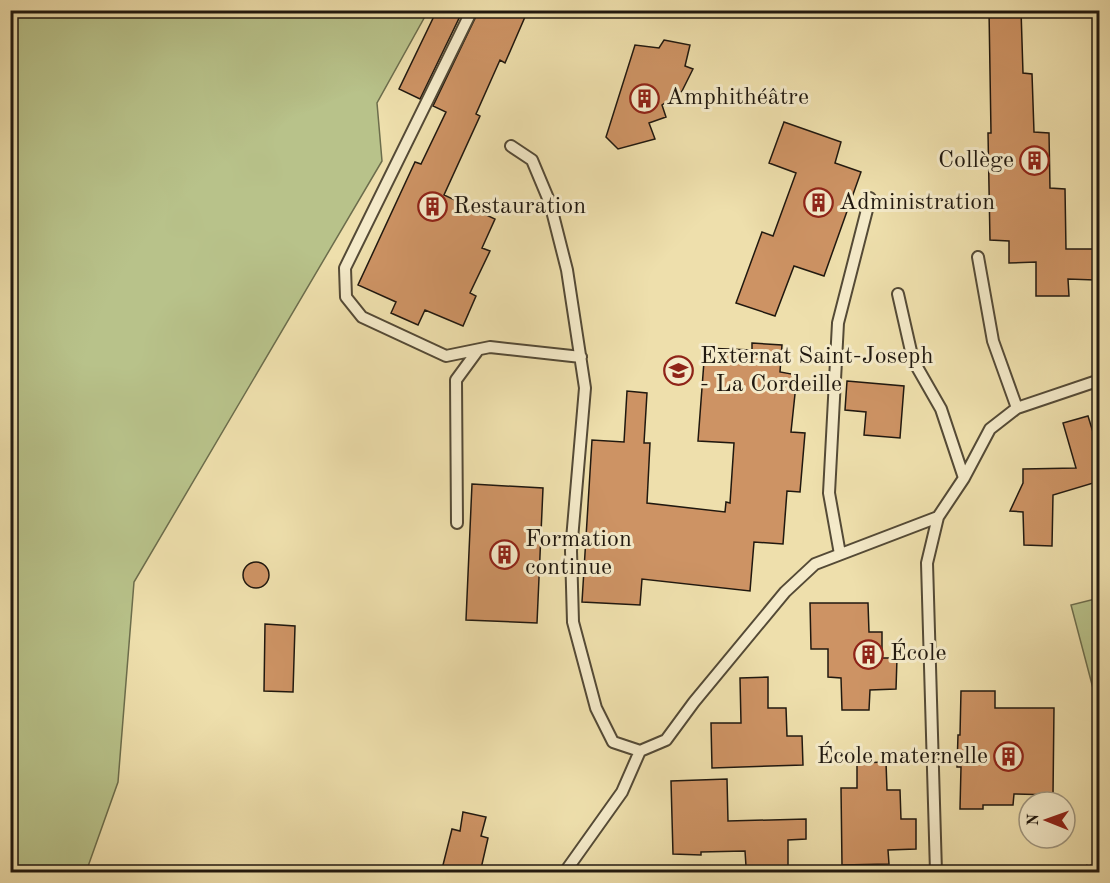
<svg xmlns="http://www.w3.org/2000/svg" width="1110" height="883" font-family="'Old Standard TT',serif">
<rect width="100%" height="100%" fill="#eedfac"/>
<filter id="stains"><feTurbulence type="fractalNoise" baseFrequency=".00333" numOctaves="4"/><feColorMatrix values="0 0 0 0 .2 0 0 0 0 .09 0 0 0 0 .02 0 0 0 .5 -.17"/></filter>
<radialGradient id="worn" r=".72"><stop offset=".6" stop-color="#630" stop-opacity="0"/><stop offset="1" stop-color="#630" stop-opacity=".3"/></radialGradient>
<!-- green -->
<path fill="#b8c28a" stroke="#6c6d4c" stroke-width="1.5" d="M 10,11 L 428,11 L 377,103 L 382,161 L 134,582 L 118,782 L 86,872 L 11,872 Z
M 1099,598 L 1100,598 L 1099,711 L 1071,605 Z"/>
<!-- building -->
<path fill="#cd9364" stroke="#20180f" stroke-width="1.5" d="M 437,10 L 463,10 L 420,99 L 399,89 Z
M 479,10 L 528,10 L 505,63 L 500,60 L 476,114 L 480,116 L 444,195 L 495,219 L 482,248 L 490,251 L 470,293 L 476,296 L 463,326 L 425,310 L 418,325 L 391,313 L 396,302 L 358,285 L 415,162 L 421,164 L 446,112 L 433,106 Z
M 989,10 L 1021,10 L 1023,73 L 1032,74 L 1034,132 L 1049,133 L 1050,188 L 1065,189 L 1066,249 L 1094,249 L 1095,280 L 1068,279 L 1069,296 L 1036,296 L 1036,262 L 1009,263 L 1009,241 L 990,240 L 988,133 L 991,133 Z
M 664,40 L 690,45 L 685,66 L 693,69 L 682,91 L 662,105 L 666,117 L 649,123 L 655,139 L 618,149 L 606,137 L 635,45 L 659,48 Z
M 784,122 L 841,142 L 835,163 L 861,172 L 824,276 L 794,266 L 775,316 L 736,303 L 762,232 L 773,236 L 796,173 L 769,163 Z
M 752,343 L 782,345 L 780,372 L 797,375 L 791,432 L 805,433 L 800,492 L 787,491 L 783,544 L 754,542 L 750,591 L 642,579 L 640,605 L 582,602 L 592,440 L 624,442 L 627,391 L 647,393 L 644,443 L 650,443 L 647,503 L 725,512 L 726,502 L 730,503 L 734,443 L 698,441 L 705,348 L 752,350 Z
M 847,381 L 904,386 L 900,438 L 864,435 L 866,412 L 845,410 Z
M 1088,416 L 1100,455 L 1100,481 L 1053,495 L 1052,546 L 1024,545 L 1023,512 L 1010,511 L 1023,483 L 1023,469 L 1076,468 L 1063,423 Z
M 472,484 L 543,488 L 537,623 L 466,620 Z
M243 575a13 13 0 1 1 26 0a13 13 0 1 1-26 0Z
M 810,603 L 868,603 L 869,632 L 882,632 L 882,658 L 897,658 L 896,689 L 870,690 L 869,710 L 842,710 L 841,678 L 828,677 L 828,649 L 811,649 Z
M 265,624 L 295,626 L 293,692 L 264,691 Z
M 768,677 L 768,708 L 786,708 L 787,736 L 802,736 L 803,765 L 712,768 L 711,723 L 741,723 L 740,678 Z
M 961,691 L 995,691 L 995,708 L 1054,708 L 1053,795 L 1014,794 L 1013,805 L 983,805 L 983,809 L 960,809 L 961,767 L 957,767 L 958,735 L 960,735 Z
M 886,762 L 887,790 L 900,790 L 901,819 L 916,819 L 916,849 L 888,850 L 889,864 L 842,865 L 841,788 L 857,788 L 857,763 Z
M 727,779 L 728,821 L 806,819 L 806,839 L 788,840 L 788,873 L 759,873 L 759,866 L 746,866 L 745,851 L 701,852 L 701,855 L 673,854 L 671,781 Z
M 463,812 L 486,817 L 481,836 L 488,838 L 480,873 L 441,873 L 452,829 L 460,831 Z"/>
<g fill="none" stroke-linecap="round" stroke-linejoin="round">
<defs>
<path id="lane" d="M 472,10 L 345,268 L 346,297 L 362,317 L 446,356 L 490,347 L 581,357
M 511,146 L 532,160 L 550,203 L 567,270 L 585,388 L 571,551 L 573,622 L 596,708 L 613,742 L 640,751 L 666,740 L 694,702 L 785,592 L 815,564 L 938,517 L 964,478 L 990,429 L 1017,408 L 1100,380
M 978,257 L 993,341 L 1017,408
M 898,294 L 913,360 L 941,409 L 964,478
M 457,523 L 456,380 L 478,350
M 840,554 L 829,493 L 838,323 L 870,198
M 565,872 L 622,792 L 640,751
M 936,872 L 927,563 L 938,517"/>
</defs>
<!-- lane casing -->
<use href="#lane" stroke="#544a36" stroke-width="14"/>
<!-- path -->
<path stroke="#20180f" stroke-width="4" stroke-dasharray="1.5 3" stroke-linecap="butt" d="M 1046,872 L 1100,865"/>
<!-- lane -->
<use href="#lane" stroke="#f4eac9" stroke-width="10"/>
</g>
<!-- icons -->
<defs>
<symbol id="building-ring" viewBox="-11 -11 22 22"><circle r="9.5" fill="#f4eac9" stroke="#8f2418" stroke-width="1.5"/><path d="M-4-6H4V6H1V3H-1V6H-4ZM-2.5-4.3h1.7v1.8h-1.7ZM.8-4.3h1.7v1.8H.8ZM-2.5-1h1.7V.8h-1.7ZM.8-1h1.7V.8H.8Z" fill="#8f2418"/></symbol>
<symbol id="school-ring" viewBox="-11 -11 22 22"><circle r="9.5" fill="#f4eac9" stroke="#8f2418" stroke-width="1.5"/><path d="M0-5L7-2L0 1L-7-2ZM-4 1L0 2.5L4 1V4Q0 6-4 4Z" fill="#8f2418"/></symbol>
</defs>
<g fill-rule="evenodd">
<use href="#building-ring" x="628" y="82" width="33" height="33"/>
<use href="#building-ring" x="1018" y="144" width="33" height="33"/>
<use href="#building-ring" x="802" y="186" width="33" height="33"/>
<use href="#building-ring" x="416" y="190" width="33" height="33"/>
<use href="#school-ring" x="662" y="354" width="33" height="33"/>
<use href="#building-ring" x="488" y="538" width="33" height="33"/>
<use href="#building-ring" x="852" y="638" width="33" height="33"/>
<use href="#building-ring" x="992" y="740" width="33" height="33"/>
</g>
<g text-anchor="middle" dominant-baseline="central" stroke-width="6" stroke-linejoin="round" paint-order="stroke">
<!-- poi labels -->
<g font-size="24" fill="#20180f" stroke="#f4eac9" text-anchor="start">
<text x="666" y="98">Amphithéâtre</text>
<text x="1014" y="161" text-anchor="end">Collège</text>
<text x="839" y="203">Administration</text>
<text x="453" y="207">Restauration</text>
<text x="700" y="357">Externat Saint-Joseph<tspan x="700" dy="28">- La Cordeille</tspan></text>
<text x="525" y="540">Formation<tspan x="525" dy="28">continue</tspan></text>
<text x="890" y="654">École</text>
<text x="988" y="757" text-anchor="end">École maternelle</text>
</g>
</g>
<!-- margin -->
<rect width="1110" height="883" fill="none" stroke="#eedfac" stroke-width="36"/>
<rect x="12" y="12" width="1086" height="859" fill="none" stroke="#20180f" stroke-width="3"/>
<rect x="18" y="18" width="1074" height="847" fill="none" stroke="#20180f" stroke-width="1.5"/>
<!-- north arrow -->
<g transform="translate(1047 820) rotate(271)"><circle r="28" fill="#f4eac9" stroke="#9f967f" stroke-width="1.5"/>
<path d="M0-4.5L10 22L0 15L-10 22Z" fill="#8f2418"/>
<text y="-9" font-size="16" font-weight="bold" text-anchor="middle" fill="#20180f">N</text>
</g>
<rect width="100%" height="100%" filter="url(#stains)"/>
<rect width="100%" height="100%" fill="url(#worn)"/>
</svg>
